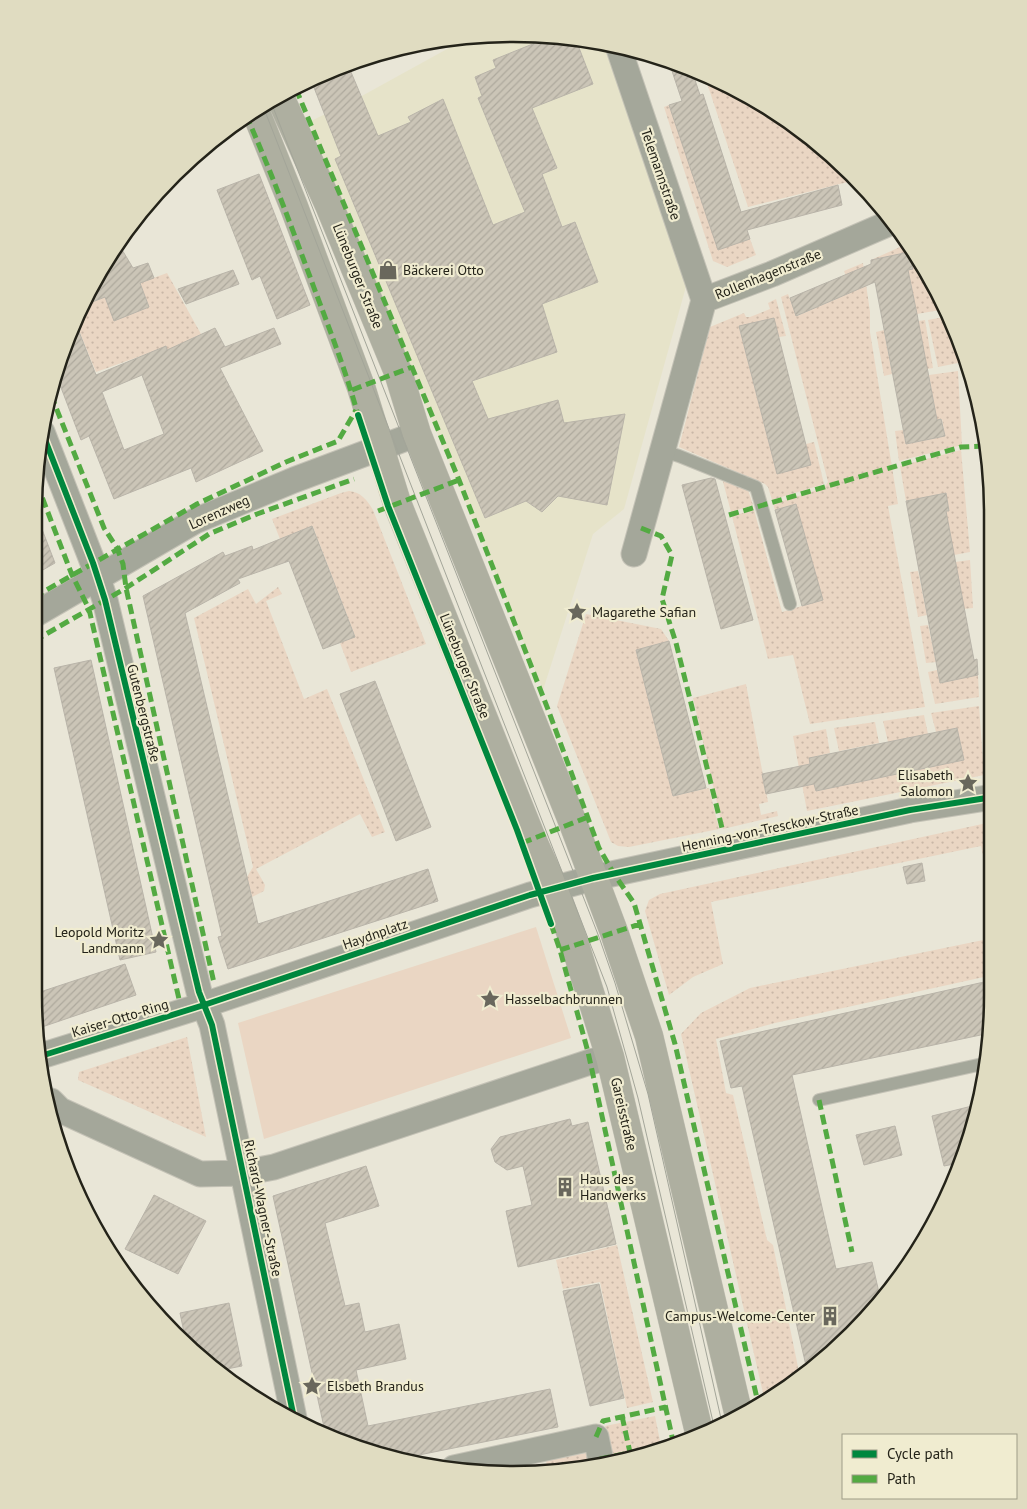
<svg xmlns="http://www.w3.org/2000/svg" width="1027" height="1509" font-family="'PT Sans',sans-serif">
<defs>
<pattern id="grass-dots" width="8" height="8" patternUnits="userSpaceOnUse" patternTransform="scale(1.25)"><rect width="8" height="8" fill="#ead6c3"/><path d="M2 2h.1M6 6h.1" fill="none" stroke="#c9b7a7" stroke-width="1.8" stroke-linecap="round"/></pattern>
<pattern id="building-hatch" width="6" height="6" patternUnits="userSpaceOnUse" patternTransform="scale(1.25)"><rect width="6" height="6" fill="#cbc5b7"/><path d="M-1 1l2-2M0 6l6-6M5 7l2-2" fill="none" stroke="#aea99d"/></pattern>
</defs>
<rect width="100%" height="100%" fill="#e9e6d7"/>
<!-- built -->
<path fill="#e6e3c9" d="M 513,34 L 606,43 L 687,283 L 624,509 L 593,534 L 543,690 L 309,122 L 360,97 L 467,38 Z"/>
<!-- grass -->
<path fill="url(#grass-dots)" d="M 704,74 L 780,114 L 850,172 L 852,181 L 748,207 Z
M 669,105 L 718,249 L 750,239 L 756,255 L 727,267 L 713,261 L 664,107 Z
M 909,243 L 912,247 L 946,309 L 917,314 L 908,270 L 913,269 L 909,252 L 871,260 Z
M 863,263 L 870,312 L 870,332 L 898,504 L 888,506 L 925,707 L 810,724 L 793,655 L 768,659 L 732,516 L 754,510 L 782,612 L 822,600 L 796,505 L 775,510 L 773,504 L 824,488 L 828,482 L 781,297 L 788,294 L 797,316 L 852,292 L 844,271 Z
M 167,273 L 201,334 L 183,343 L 226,426 L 200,438 L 166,347 L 96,372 L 76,323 L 82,306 L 105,297 L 115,320 L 149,307 L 140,283 Z
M 776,299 L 786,336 L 779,337 L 773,318 L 739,327 L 777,473 L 806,444 L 814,442 L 824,484 L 772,500 L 768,487 L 765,484 L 679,447 L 710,327 L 744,313 L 746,317 L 750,317 L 770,309 L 768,303 Z
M 949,316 L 956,328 L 958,363 L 938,367 L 928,320 Z
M 925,320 L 933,368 L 927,369 L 918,321 Z
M 884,330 L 892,374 L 884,376 L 876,332 Z
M 958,371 L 962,445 L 899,461 L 895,431 L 903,430 L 906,444 L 945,436 L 942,419 L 937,420 L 929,375 Z
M 961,450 L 970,552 L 954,555 L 946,511 L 949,511 L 946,493 L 906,501 L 900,466 Z
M 722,478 L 748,490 L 753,505 L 731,512 Z
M 349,491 C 361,492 367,500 373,510 L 426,644 L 351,672 L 340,643 L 355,636 L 313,527 L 280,539 L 272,519 L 341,493 Z
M 970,560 L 973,608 L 964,609 L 955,562 Z
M 918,571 L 927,615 L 918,617 L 910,572 Z
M 278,587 L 282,594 L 266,601 L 304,699 L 327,689 L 385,832 L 372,837 L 360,814 L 256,869 L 265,885 L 264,891 L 252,897 L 247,877 L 253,867 L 194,618 L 248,589 L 256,604 Z
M 586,614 L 661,629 L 669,641 L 636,650 L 673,796 L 709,788 L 719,829 L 629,847 L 618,846 L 611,842 L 557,706 Z
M 928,625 L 936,662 L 926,663 L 920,626 Z
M 937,670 L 940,683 L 978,675 L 979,697 L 935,704 L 928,672 Z
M 746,684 L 768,802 L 759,804 L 761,815 L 777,811 L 778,816 L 723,829 L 693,698 Z
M 979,706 L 984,775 L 807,811 L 793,736 L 826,729 L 830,753 L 809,758 L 816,791 L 963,760 L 957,728 L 936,732 L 931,713 Z
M 924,715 L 928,734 L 888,742 L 883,721 Z
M 875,722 L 879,743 L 839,751 L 834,728 Z
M 987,823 L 993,825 L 993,898 L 981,846 L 711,902 L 723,964 L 693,977 L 669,995 L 645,911 L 649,900 L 660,894 Z
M 993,938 L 993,975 L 775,1023 L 716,1039 L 726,1093 L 733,1095 L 767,1240 L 773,1245 L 798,1367 L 797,1377 L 765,1402 L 681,1034 L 701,1013 L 750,988 Z
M 187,1037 L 206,1137 L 78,1080 L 79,1072 Z
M 617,1245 L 653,1402 L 627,1408 L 600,1282 L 563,1289 L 556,1260 Z
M 655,1416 L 661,1446 L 613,1464 L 605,1426 Z
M 591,1452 L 594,1467 L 548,1470 L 546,1461 Z"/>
<!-- green -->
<path fill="#ead6c3" d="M 536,927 L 571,1038 L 264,1139 L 238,1023 Z"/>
<!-- building -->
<path fill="url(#building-hatch)" stroke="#b9b4a9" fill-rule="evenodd" d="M 550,37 L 576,40 L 593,84 L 532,108 L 557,168 L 542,174 L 562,227 L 575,222 L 598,282 L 542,304 L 557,352 L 472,381 L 488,419 L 558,400 L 564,423 L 625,414 L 607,505 L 558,496 L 542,512 L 526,501 L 485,518 L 335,159 L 341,156 L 311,80 L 330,70 L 348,65 L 378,136 L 411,122 L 408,117 L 443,99 L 493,225 L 525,212 L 478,98 L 482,96 L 475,77 L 496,68 L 493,60 Z
M 669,62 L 691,68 L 700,95 L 703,94 L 741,212 L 838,185 L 842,205 L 747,230 L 750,239 L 718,250 L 669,105 L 682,101 Z
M 259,174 L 310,305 L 277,319 L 260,276 L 252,280 L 217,190 Z
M 121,248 L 133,268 L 148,263 L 154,278 L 140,283 L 149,307 L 114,321 L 105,297 L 82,306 L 83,301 Z
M 909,252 L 913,269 L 908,270 L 917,314 L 937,420 L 941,419 L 945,436 L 906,444 L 875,282 L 796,316 L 790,298 L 871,264 L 871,260 Z
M 233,270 L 239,284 L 186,304 L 178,289 Z
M 774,318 L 811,465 L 777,474 L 739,326 Z
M 76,324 L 96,375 L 166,346 L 167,350 L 215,328 L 225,347 L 274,328 L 281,344 L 220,368 L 263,451 L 196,482 L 191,468 L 114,499 L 89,436 L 81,440 L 57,377 ZM 142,375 L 164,434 L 124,450 L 102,392 Z
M 711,478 L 715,479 L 753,620 L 721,629 L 682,485 Z
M 946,493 L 949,511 L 946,511 L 974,660 L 977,659 L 978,675 L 940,683 L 906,501 Z
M 796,504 L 823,600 L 802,606 L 775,510 Z
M 34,511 L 35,511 L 55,563 L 34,575 Z
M 312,526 L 355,637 L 323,649 L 289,561 L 238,579 L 240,583 L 185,613 L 258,924 L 428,869 L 438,901 L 228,969 L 218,937 L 222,936 L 143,596 L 223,552 L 225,556 L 252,546 L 253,550 Z
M 669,641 L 706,788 L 673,796 L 636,650 Z
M 91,660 L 156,952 L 120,960 L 54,668 Z
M 375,681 L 431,827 L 396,841 L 340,694 Z
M 957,728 L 964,760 L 816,791 L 814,784 L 766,794 L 762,774 L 810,764 L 809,758 Z
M 922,863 L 925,881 L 907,884 L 903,867 Z
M 125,964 L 136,995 L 39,1028 L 34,994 Z
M 993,980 L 990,1033 L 792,1075 L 836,1269 L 872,1262 L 880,1297 L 853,1335 L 807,1370 L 742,1086 L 731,1088 L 720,1041 Z
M 972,1106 L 974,1118 L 959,1163 L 944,1166 L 932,1116 Z
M 570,1119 L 572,1126 L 588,1122 L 616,1244 L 518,1267 L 506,1211 L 532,1205 L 523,1166 L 507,1170 L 495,1162 L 491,1149 L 500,1137 Z
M 895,1126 L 902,1155 L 864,1165 L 856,1135 Z
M 366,1166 L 379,1206 L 325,1223 L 345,1306 L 359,1303 L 365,1332 L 399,1324 L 406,1359 L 356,1370 L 368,1426 L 550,1389 L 558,1427 L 409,1457 L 330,1439 L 326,1436 L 273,1196 Z
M 154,1195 L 206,1221 L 178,1274 L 125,1249 Z
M 599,1284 L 624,1398 L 590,1406 L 563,1291 Z
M 229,1303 L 242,1366 L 216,1371 L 185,1337 L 180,1313 Z"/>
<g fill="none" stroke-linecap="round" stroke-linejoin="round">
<defs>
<path id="lane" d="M 663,451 L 679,456 L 756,487 L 790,604
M 819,1100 L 987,1063"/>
<path id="street" d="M 618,46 L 704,300
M 704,300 L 772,274 L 892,222
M 42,432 L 93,563 L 105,600 L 199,992 L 212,1025 L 294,1418
M 634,554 L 704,300
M 34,615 L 195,521 L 294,480 L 417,434
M 44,1055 L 204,1005 L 530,895 L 593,878 L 910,810 L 993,797
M 51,1101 L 60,1110 L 200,1174 L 243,1173 L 274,1167 L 590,1062 L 610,1057
M 454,1468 L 596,1437 L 602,1466"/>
<path id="secondary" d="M 280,97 L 329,205 L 398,372 L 417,434 L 573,823 L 614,932 L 649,1036 L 739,1416
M 255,110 L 294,207 L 361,387 L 397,503 L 532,839 L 554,888 L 575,945 L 610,1057 L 699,1432"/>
</defs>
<!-- lane casing -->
<use href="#lane" stroke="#c4c2b6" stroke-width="14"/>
<!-- street casing -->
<use href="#street" stroke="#c4c2b6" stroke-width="27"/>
<!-- secondary casing -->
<use href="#secondary" stroke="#c4c2b6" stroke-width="29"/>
<!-- lane -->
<use href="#lane" stroke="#a4a79a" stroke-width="12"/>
<!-- street -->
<use href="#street" stroke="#a4a79a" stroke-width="25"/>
<!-- secondary -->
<use href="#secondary" stroke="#aeafa0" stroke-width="28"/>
<!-- tram -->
<path stroke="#a3a599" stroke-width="1" d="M 271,102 L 599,937 L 615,983 L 648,1094 L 722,1423
M 263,106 L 607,987 L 638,1098 L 714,1426"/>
<!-- quiet -->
<path stroke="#53aa42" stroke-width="5" stroke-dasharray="10 5" stroke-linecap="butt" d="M 296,89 L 459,480 L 549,712 L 599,848 L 614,874 L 634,903 L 675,1044 L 759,1407
M 246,115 C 271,171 292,228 313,285 C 329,328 346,371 358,415
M 352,390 L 412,367
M 51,395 L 104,528 L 117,548 L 123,564 L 126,588 L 214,983
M 37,484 L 72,575 L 89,609 L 179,999
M 378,511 L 459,480
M 729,515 L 961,447 L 987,446
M 641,528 L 661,536 L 672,555 L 662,599 L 676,643 L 723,832
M 34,597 L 197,504 L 286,462 L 338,441 L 356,410
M 34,641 L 126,588 L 209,534 L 257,514 L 354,479
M 522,843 L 588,817
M 551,924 L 560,950 L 588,1052 L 673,1441
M 560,950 L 640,924
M 983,1063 L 985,1075
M 819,1100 L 852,1252
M 622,1416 L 631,1457
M 596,1437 L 603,1421 L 666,1407
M 600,1459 L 657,1447"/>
<defs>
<path id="cycleway" d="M 358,415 L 388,506 L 517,830 L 551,924
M 42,432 L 93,563 L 105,600 L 199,992 L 212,1025 L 294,1418
M 44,1055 L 204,1005 L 530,895 L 593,878 L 910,810 L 993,797"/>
</defs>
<!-- cycleway casing -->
<use href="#cycleway" stroke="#f0ecd0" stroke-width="9"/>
<!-- cycleway -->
<use href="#cycleway" stroke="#00873e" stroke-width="6"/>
</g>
<!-- icons -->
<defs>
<symbol id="shop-bare" viewBox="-9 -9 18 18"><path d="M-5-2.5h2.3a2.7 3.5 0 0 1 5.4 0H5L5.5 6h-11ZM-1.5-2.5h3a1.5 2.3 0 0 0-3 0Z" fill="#69675c" stroke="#f0ecd0" stroke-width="2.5" paint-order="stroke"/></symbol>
<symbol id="sight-bare" viewBox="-9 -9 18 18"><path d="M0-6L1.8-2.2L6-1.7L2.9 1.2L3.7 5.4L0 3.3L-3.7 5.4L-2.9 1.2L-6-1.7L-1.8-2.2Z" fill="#69675c" stroke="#f0ecd0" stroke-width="2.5" paint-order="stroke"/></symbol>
<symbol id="building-bare" viewBox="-9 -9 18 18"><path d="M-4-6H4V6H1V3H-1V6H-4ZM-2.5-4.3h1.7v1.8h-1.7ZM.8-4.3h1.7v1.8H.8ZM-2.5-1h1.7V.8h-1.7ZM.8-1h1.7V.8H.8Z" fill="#69675c" stroke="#f0ecd0" stroke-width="2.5" paint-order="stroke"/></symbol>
</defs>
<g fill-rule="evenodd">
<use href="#shop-bare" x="374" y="256" width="28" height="28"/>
<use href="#sight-bare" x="563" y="598" width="28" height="28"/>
<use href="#sight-bare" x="954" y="769" width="28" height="28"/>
<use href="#sight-bare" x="145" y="926" width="28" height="28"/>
<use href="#sight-bare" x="476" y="985" width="28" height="28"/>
<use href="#building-bare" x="551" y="1173" width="28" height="28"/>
<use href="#building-bare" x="816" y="1302" width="28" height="28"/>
<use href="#sight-bare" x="298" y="1372" width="28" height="28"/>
</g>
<g text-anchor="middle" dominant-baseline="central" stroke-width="4.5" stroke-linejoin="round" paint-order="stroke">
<!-- street labels -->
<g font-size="14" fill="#242319" stroke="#f0ecd0">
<text transform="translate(661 174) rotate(71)">Telemannstraße</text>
<text transform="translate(768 274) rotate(-22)">Rollenhagenstraße</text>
<text transform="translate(358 276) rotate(68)">Lüneburger Straße</text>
<text transform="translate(219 512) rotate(-24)">Lorenzweg</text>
<text transform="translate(465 666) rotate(68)">Lüneburger Straße</text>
<text transform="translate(144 713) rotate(76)">Gutenbergstraße</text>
<text transform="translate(770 828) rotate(-12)">Henning-von-Tresckow-Straße</text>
<text transform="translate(375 934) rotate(-19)">Haydnplatz</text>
<text transform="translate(120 1018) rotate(-17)">Kaiser-Otto-Ring</text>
<text transform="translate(624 1114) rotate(77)">Gareisstraße</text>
<text transform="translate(263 1208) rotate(78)">Richard-Wagner-Straße</text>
</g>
<!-- poi labels -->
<g font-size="14" fill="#242319" stroke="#f0ecd0" text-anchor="start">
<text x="403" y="270">Bäckerei Otto</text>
<text x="592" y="612">Magarethe Safian</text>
<text x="953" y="775" text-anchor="end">Elisabeth<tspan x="953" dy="16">Salomon</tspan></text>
<text x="144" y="932" text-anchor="end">Leopold Moritz<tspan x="144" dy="16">Landmann</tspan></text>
<text x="505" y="999">Hasselbachbrunnen</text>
<text x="580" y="1179">Haus des<tspan x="580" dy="16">Handwerks</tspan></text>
<text x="815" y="1316" text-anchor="end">Campus-Welcome-Center</text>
<text x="327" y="1386">Elsbeth Brandus</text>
</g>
</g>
<!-- crop -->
<path d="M0 0H1027V1509H0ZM513 42H513A471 471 0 0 1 984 513V995A471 471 0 0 1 513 1466H513A471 471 0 0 1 42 995V513A471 471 0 0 1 513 42Z" fill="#e0dcc1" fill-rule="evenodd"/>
<path fill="none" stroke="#242319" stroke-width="2.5" d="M513 42H513A471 471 0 0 1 984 513V995A471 471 0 0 1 513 1466H513A471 471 0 0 1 42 995V513A471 471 0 0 1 513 42Z"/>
<!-- legend -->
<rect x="842" y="1434" width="175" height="65" fill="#f0ecd0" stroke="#9e9c87"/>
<rect x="852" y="1450" width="25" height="8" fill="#00873e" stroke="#9e9c87"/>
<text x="887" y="1459" font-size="15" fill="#242319">Cycle path</text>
<rect x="852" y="1475" width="25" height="8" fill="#53aa42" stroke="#9e9c87"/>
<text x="887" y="1484" font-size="15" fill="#242319">Path</text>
</svg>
